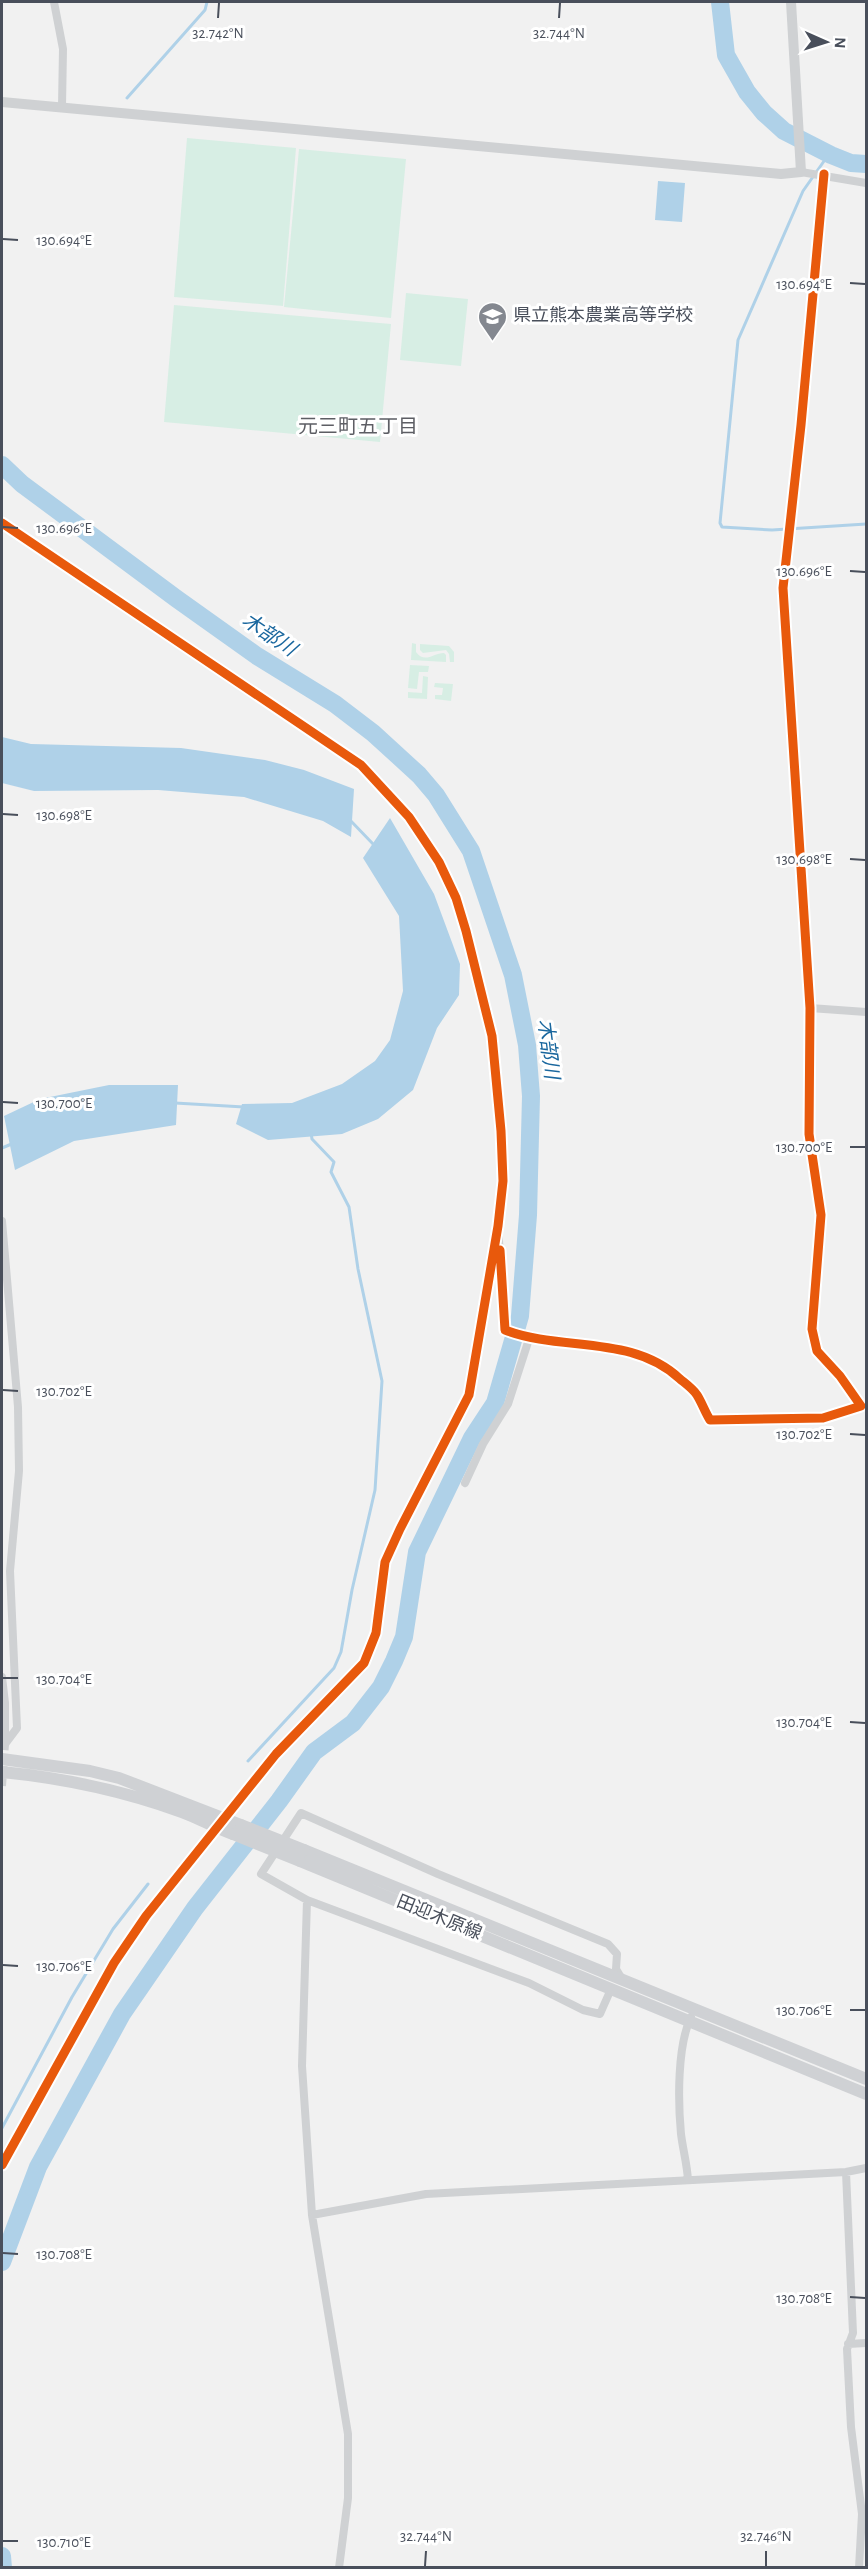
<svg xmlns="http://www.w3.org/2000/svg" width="868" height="2569" font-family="'Alegreya Sans','Noto Sans JP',sans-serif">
<rect width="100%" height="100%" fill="#f1f1f1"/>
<!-- green -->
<path fill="#d7eee4" d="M 187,138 L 296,148 L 283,306 L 174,297 Z
M 299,149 L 406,159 L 391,318 L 284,307 Z
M 406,293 L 468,299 L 461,366 L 400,360 Z
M 174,305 L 391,324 L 380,442 L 164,422 Z
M 412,643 L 416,644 L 416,652 C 425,664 433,653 444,653 L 446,655 L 446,662 L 411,660 Z
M 420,644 L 449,646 L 454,652 L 454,662 L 450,662 L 449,654 L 446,650 L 423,653 L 420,650 Z
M 410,665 L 429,666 L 428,672 L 419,672 L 417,689 L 408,688 Z
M 423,676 L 428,677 L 427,699 L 408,698 L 408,692 L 422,693 Z
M 435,683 L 453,684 L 451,701 L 435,699 L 435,695 L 442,695 L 443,688 L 434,687 Z"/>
<!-- water -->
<path fill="#afd1e8" d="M 658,181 L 685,183 L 682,222 L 655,220 Z
M 2,737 L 31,744 L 181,748 L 265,760 L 304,770 L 354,789 L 351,837 L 323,821 L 244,797 L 158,790 L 34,791 L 2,783 Z
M 390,818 L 434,894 L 460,964 L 459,995 L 437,1028 L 413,1090 L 378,1119 L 342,1134 L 268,1140 L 236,1124 L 242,1104 L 292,1103 L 342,1084 L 375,1061 L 390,1040 L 403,991 L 399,916 L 363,858 Z
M 109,1085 L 178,1085 L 176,1125 L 74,1141 L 15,1170 L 4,1116 L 40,1099 Z"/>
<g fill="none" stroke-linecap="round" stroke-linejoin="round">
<!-- stream -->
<path stroke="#afd1e8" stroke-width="3" d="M 127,98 L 205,10 L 207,2
M 831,155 L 829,154 L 803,191 L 738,340 L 720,523 L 722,527 L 772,530 L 866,524
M 349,819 L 374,845
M 175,1103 L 244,1107
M 2,1148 L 14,1143
M 248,1761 L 334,1668 L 341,1652 L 352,1590 L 375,1490 L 382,1381 L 358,1269 L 349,1207 L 331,1172 L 334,1162 L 312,1139 L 311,1133
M 2,2128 L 72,1997 L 113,1929 L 148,1884"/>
<!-- river -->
<path stroke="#afd1e8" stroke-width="18" d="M 720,2 L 726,55 L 747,92 L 764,113 L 784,131 L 831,155 L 851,163 L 866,164
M 2,465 L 22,484 L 177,599 L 257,656 L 335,704 L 373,733 L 419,775 L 436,795 L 471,851 L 513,975 L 527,1045 L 531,1096 L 528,1215 L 520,1316 L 495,1403 L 472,1438 L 417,1552 L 404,1637 L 394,1661 L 381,1687 L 353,1723 L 314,1752 L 279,1801 L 195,1908 L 122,2014 L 38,2167 L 2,2262
M 2,2556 L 3,2568"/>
<!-- minor-tunnel -->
<path stroke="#cfd1d3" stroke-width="8" stroke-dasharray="8 4" stroke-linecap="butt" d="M 2,1786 L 5,1744"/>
<!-- minor -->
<path stroke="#cfd1d3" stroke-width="8" d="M 54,2 L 63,49 L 62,106
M 801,172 L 866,183
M 2,523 L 361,765 L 409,817 L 426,840 L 456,898 L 466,931 L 492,1036 L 501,1131 L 503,1181 L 498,1226 L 469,1395 L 400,1529 L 385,1562 L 376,1633 L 364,1663 L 276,1754 L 222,1822
M 810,1008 L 866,1012
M 2,1221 L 18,1407 L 19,1471 L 10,1571 L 17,1728 L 5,1744
M 498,1226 L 505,1330 C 562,1352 632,1334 680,1379 C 686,1384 693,1389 697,1395 C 702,1403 705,1412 710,1420 L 823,1418 L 861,1406 L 840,1376 L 817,1351 L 812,1329 L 821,1215 L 809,1134 L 810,1008 L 783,588 L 801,425 L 824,174
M 465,1483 L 483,1444 L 508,1404 L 529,1339
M 2,1677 L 5,1703 L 5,1743
M 307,1900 L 302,2066 L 312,2215 L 348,2434 L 348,2498 L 339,2568
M 611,1989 L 600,2014 L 583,2010 L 529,1983 L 307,1900 L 261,1874 L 301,1813 L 438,1874 L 608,1944 L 617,1954 L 616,1969 L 622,1979
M 846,2172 L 853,2333 L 847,2349 L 851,2427 L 862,2514 L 859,2568
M 688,2180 C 687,2164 683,2150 681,2134 C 678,2102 677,2046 691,2017
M 312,2215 L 426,2194 L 846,2172 L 866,2168
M 848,2344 L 866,2343"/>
<!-- tertiary -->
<path stroke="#cfd1d3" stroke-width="10" d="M 2,102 L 781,174 L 801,172 L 791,2
M 2,2165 L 114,1963 L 146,1916 L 217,1828"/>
<!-- secondary -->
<path stroke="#cfd1d4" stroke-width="12" d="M 2,1759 L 90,1771 L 119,1778 L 241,1825
M 2,1772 C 63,1778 124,1791 182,1812 C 199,1818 215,1828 233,1834
M 304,1850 L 866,2079
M 300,1861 L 866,2094"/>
<!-- secondary-bridge -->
<path stroke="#cfd1d4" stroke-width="12" d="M 241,1825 L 304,1850
M 233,1834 L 300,1861"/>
<defs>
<path id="cycleway" d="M 2,523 L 361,765 L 409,817 L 439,862 L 456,898 L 466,931 L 492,1036 L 501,1131 L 503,1181 L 498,1226 L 469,1395 L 400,1529 L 385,1562 L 376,1633 L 364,1663 L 276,1754 L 146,1916 L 114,1963 L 2,2165
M 500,1250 L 505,1330 C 562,1352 632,1334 680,1379 C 686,1384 693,1389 697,1395 C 702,1403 705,1412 710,1420 L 823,1418 L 861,1406 L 840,1376 L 817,1351 L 812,1329 L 821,1215 L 809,1134 L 810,1008 L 783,588 L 801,425 L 824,174"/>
</defs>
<!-- cycleway casing -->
<use href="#cycleway" stroke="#fff" stroke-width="13"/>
<!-- cycleway -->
<use href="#cycleway" stroke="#e8590c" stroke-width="9"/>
</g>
<!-- ticks -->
<path fill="none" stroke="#494f5b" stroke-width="2" d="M 218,18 L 219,3M 559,18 L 560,3M 3,239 L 18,240M 850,283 L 865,284M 3,527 L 18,528M 850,571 L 865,572M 3,814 L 18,815M 850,859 L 865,860M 3,1102 L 18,1103M 850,1147 L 865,1147M 3,1390 L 18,1391M 850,1434 L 865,1435M 3,1678 L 18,1678M 850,1722 L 865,1723M 3,1965 L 18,1966M 850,2010 L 865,2010M 3,2253 L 18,2254M 850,2297 L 865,2298M 3,2541 L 18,2541M 425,2566 L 426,2551M 766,2566 L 766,2551"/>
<!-- icons -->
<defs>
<symbol id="school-pin" viewBox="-11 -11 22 30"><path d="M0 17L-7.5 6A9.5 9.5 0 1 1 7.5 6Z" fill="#848890" stroke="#fff"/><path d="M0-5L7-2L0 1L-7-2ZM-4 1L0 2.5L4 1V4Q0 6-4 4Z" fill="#fff"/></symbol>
</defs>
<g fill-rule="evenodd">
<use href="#school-pin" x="476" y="300" width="33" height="45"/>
</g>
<g text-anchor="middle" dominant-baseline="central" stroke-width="6" stroke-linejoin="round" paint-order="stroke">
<!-- poi labels -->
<g font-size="18" fill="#494f5b" stroke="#fff" text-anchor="start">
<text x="513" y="316">県立熊本農業高等学校</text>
</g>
<!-- street labels -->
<g font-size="18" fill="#494f5b" stroke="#fff">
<text transform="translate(439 1918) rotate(22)">田迎木原線</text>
</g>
<!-- neighbourhood labels -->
<g font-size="20" fill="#5d5e64" stroke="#fff">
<text x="358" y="427">元三町五丁目</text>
</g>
<!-- water labels -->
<g font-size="20" font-style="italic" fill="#1a679e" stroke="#fff">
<text transform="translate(269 635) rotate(34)">木部川</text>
<text transform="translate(548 1049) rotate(83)">木部川</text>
</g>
</g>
<g font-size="15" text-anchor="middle" fill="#494f5b" stroke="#fff" stroke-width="6" stroke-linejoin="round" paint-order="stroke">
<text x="218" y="38">32.742°N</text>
<text x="559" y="38">32.744°N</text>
<text x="64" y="245">130.694°E</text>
<text x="804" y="289">130.694°E</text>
<text x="64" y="533">130.696°E</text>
<text x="804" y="576">130.696°E</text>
<text x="64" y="820">130.698°E</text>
<text x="804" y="864">130.698°E</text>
<text x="64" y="1108">130.700°E</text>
<text x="804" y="1152">130.700°E</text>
<text x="64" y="1396">130.702°E</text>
<text x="804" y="1439">130.702°E</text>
<text x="64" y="1684">130.704°E</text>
<text x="804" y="1727">130.704°E</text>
<text x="64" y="1971">130.706°E</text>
<text x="804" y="2015">130.706°E</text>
<text x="64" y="2259">130.708°E</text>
<text x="804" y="2303">130.708°E</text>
<text x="426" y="2541">32.744°N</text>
<text x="766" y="2541">32.746°N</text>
<text x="64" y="2547">130.710°E</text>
</g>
<!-- border -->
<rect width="868" height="2569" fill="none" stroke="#494f5b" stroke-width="6"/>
<!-- north arrow -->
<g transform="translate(826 42) rotate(93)" stroke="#ffffff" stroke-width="4.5" paint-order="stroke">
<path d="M0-4.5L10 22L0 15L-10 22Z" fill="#494f5b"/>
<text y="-9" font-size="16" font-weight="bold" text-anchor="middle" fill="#494f5b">N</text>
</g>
</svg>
